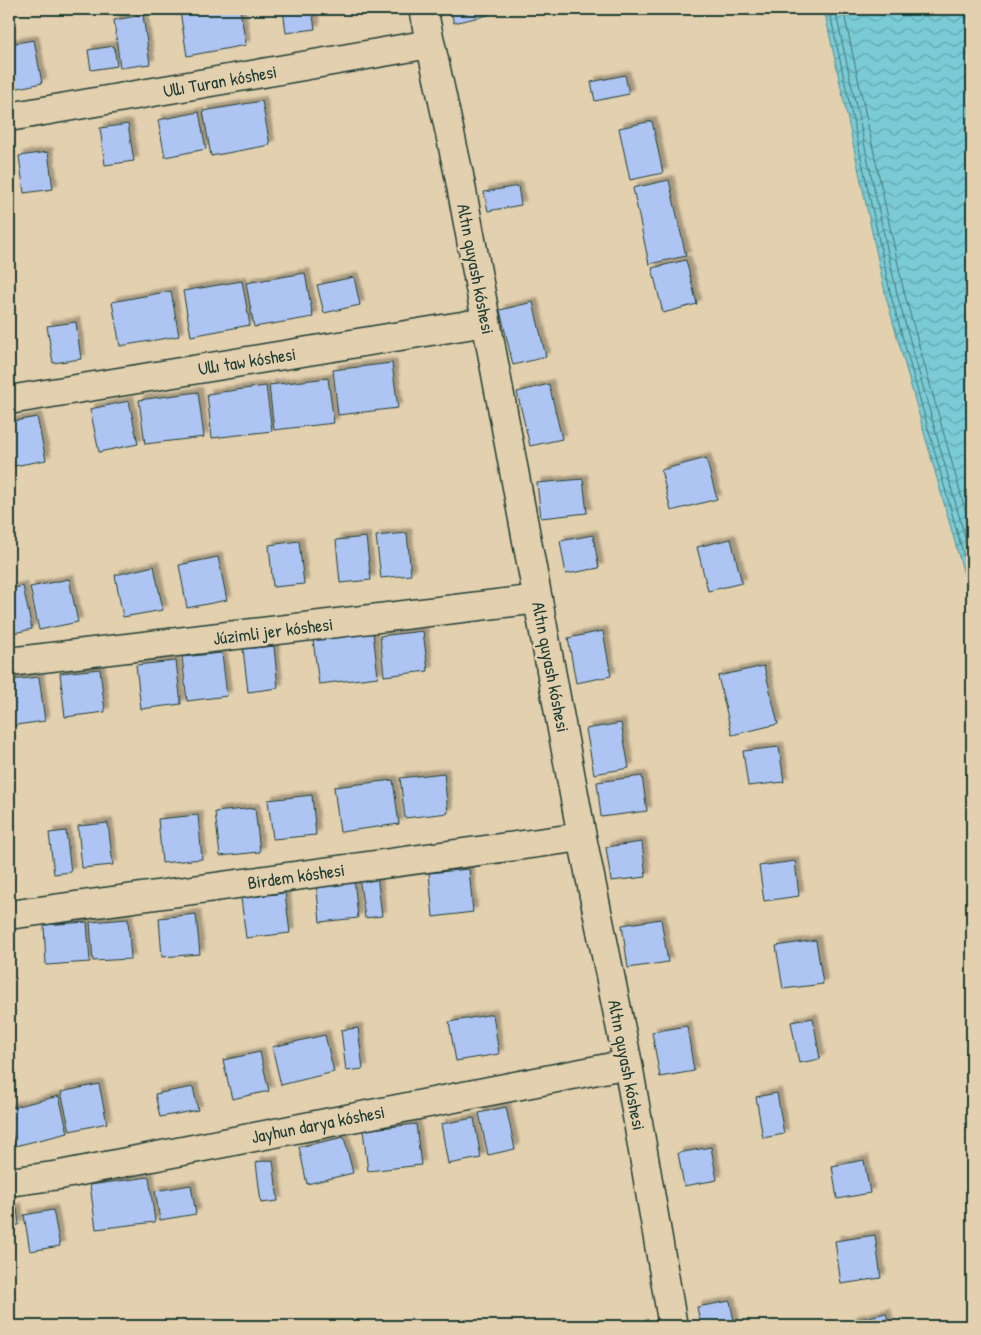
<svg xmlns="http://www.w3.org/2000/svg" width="981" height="1335" font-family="'Patrick Hand',sans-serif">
<defs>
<pattern id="water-waves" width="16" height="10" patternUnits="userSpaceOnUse" patternTransform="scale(1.25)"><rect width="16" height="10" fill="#7acbd5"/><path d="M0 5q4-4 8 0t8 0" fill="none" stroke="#63a6ae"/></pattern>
<filter id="shadow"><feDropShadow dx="4.5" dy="-4.5" stdDeviation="1" flood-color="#0004"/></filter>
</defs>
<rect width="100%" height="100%" fill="#e3d0ae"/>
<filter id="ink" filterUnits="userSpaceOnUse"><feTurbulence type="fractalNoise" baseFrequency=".02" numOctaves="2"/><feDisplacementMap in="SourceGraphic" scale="10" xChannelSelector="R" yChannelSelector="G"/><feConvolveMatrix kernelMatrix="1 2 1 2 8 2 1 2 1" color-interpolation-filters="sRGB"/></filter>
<g filter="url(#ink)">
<!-- water -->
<path fill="url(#water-waves)" stroke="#569295" d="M 824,9 L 972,9 L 972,603 L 886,297 Z"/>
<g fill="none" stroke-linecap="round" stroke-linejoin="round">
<!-- shore -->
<path stroke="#437674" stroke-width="1" d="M 829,9 L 891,296 L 972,585
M 835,9 L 897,294 L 972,562
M 843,9 L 904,292 L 972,534"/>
</g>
<!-- building -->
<path fill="#aec5f3" stroke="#1f3d34" filter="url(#shadow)" d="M 194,9 L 240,9 L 246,45 L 187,56 L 180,11 Z
M 283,9 L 312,9 L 315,29 L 286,33 Z
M 450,9 L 486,9 L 488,15 L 454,23 Z
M 143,15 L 150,64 L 120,68 L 114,20 Z
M 34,40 L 42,83 L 9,90 L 9,44 Z
M 114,46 L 117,66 L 91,70 L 88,50 Z
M 625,75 L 629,94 L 595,101 L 591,82 Z
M 262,101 L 270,145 L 211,156 L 203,111 Z
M 199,112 L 206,149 L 165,157 L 158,120 Z
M 652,121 L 663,173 L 630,180 L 619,128 Z
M 128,124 L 134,161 L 105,165 L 100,128 Z
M 48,152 L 53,189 L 24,193 L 19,156 Z
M 669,180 L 686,256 L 649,264 L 633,188 Z
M 518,186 L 521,205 L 488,211 L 484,192 Z
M 686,260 L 697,304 L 663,313 L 652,268 Z
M 305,273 L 313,317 L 254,327 L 246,283 Z
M 354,277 L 360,305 L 324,313 L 317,285 Z
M 242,281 L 250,325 L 191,336 L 183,291 Z
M 171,291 L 179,336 L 120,346 L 112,302 Z
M 533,302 L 546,357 L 513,365 L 500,310 Z
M 76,322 L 81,359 L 53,363 L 47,326 Z
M 392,363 L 398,408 L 338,415 L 333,370 Z
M 328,378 L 334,423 L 274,430 L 269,385 Z
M 549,384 L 562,439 L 530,446 L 517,392 Z
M 266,386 L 272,431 L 212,438 L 207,394 Z
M 198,392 L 204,437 L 145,444 L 139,400 Z
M 129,401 L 138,444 L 99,452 L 90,409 Z
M 37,417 L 46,460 L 9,467 L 9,422 Z
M 706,458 L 717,499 L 671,511 L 661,470 Z
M 583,479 L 587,513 L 541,518 L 537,483 Z
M 407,533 L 411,575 L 381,578 L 376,536 Z
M 593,535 L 599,568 L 566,574 L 560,541 Z
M 366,537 L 371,580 L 340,583 L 336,540 Z
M 731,539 L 742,583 L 708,591 L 697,547 Z
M 299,541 L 304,584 L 273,587 L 269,545 Z
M 218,557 L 227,600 L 187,608 L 179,565 Z
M 154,566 L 163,610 L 123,617 L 115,575 Z
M 69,579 L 78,622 L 39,630 L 30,587 Z
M 23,586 L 32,629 L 9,634 L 9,589 Z
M 423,631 L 428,671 L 384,676 L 380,636 Z
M 603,631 L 611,676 L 576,683 L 568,638 Z
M 373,632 L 378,677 L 319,684 L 313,640 Z
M 274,646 L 278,688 L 248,692 L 243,649 Z
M 222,653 L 227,696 L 187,701 L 182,657 Z
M 176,661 L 181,704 L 141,709 L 136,665 Z
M 764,666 L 778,724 L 732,735 L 718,676 Z
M 100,669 L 105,712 L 65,717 L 60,673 Z
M 39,677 L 45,721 L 9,726 L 9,680 Z
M 621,723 L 629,768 L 594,774 L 586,729 Z
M 779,747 L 784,782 L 748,786 L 743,751 Z
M 444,773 L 448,813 L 405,818 L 400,778 Z
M 642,776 L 647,811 L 601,817 L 597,782 Z
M 393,780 L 399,824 L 340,832 L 334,787 Z
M 312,795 L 316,835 L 273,839 L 268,800 Z
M 255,808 L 260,852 L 220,856 L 215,812 Z
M 198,815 L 202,859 L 162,863 L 158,819 Z
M 108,823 L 113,865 L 82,868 L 78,826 Z
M 66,831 L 71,872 L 54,874 L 49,833 Z
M 642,842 L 646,877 L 611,881 L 606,847 Z
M 795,861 L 799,896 L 764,901 L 759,866 Z
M 469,869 L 473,912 L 433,917 L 429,873 Z
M 377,875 L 382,916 L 365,918 L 359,877 Z
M 354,878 L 358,918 L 320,922 L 316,882 Z
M 285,893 L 290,933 L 246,938 L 241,898 Z
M 196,914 L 200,954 L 162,957 L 159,918 Z
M 128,919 L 131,959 L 93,961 L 90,922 Z
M 661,919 L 668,962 L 628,968 L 622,925 Z
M 87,922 L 90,962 L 46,965 L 44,925 Z
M 816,940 L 823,984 L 783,989 L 776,946 Z
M 493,1014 L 499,1054 L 456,1061 L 449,1022 Z
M 813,1018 L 820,1059 L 799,1063 L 791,1022 Z
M 687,1026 L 694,1071 L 660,1077 L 652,1032 Z
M 358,1028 L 363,1069 L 346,1071 L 341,1030 Z
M 325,1035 L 334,1072 L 281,1085 L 272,1047 Z
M 260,1052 L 269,1091 L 232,1099 L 223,1060 Z
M 99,1084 L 107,1123 L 70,1131 L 61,1092 Z
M 193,1087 L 198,1110 L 160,1117 L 155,1094 Z
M 777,1093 L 784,1134 L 763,1138 L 756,1097 Z
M 59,1096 L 68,1133 L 15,1146 L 9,1119 L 9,1108 Z
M 506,1107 L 515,1149 L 488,1155 L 479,1113 Z
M 474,1118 L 481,1158 L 448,1164 L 441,1124 Z
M 416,1124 L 421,1165 L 368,1171 L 363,1130 Z
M 344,1137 L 353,1173 L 307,1184 L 299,1147 Z
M 711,1147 L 717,1180 L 684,1186 L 678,1153 Z
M 273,1160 L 278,1201 L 261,1203 L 256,1162 Z
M 864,1160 L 870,1193 L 837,1199 L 832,1166 Z
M 149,1177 L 155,1222 L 96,1229 L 90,1185 Z
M 191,1185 L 196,1214 L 160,1220 L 155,1191 Z
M 17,1208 L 19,1225 L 9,1226 L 9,1209 Z
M 53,1210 L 60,1246 L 30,1251 L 24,1215 Z
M 875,1235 L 881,1278 L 841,1284 L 835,1241 Z
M 730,1301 L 735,1326 L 701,1326 L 697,1307 Z
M 886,1313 L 889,1326 L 853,1326 L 852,1321 Z"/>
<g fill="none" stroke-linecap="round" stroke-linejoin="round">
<defs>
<path id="minor" d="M 423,9 L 459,175 L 582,837 L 628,1064 L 673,1326
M 9,117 L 430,44
M 9,400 L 486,322
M 9,662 L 538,599
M 9,915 L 582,837
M 9,1182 L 60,1175 L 628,1064"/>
</defs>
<!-- minor casing -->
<use href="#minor" stroke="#1f3d34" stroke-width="31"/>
<!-- minor -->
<use href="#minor" stroke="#e3d0ae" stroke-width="28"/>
</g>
</g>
<g text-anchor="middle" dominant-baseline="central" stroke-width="5" stroke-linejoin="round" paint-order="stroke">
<!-- street labels -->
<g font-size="18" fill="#1f3d34" stroke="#e3d0ae">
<text transform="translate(220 81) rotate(-10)">Ullı Turan kóshesi</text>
<text transform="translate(476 269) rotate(79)">Altın quyash kóshesi</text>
<text transform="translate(247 361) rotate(-9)">Ullı taw kóshesi</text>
<text transform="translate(273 631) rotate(-7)">Júzimli jer kóshesi</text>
<text transform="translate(551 667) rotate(79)">Altın quyash kóshesi</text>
<text transform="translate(296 876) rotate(-8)">Birdem kóshesi</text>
<text transform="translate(627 1065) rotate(79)">Altın quyash kóshesi</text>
<text transform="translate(318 1124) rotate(-11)">Jayhun darya kóshesi</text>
</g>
</g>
<!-- margin -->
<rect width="981" height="1335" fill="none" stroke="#e3d0ae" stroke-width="30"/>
<rect x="15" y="15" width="951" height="1305" fill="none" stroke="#1f3d34" stroke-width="2" filter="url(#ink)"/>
</svg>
